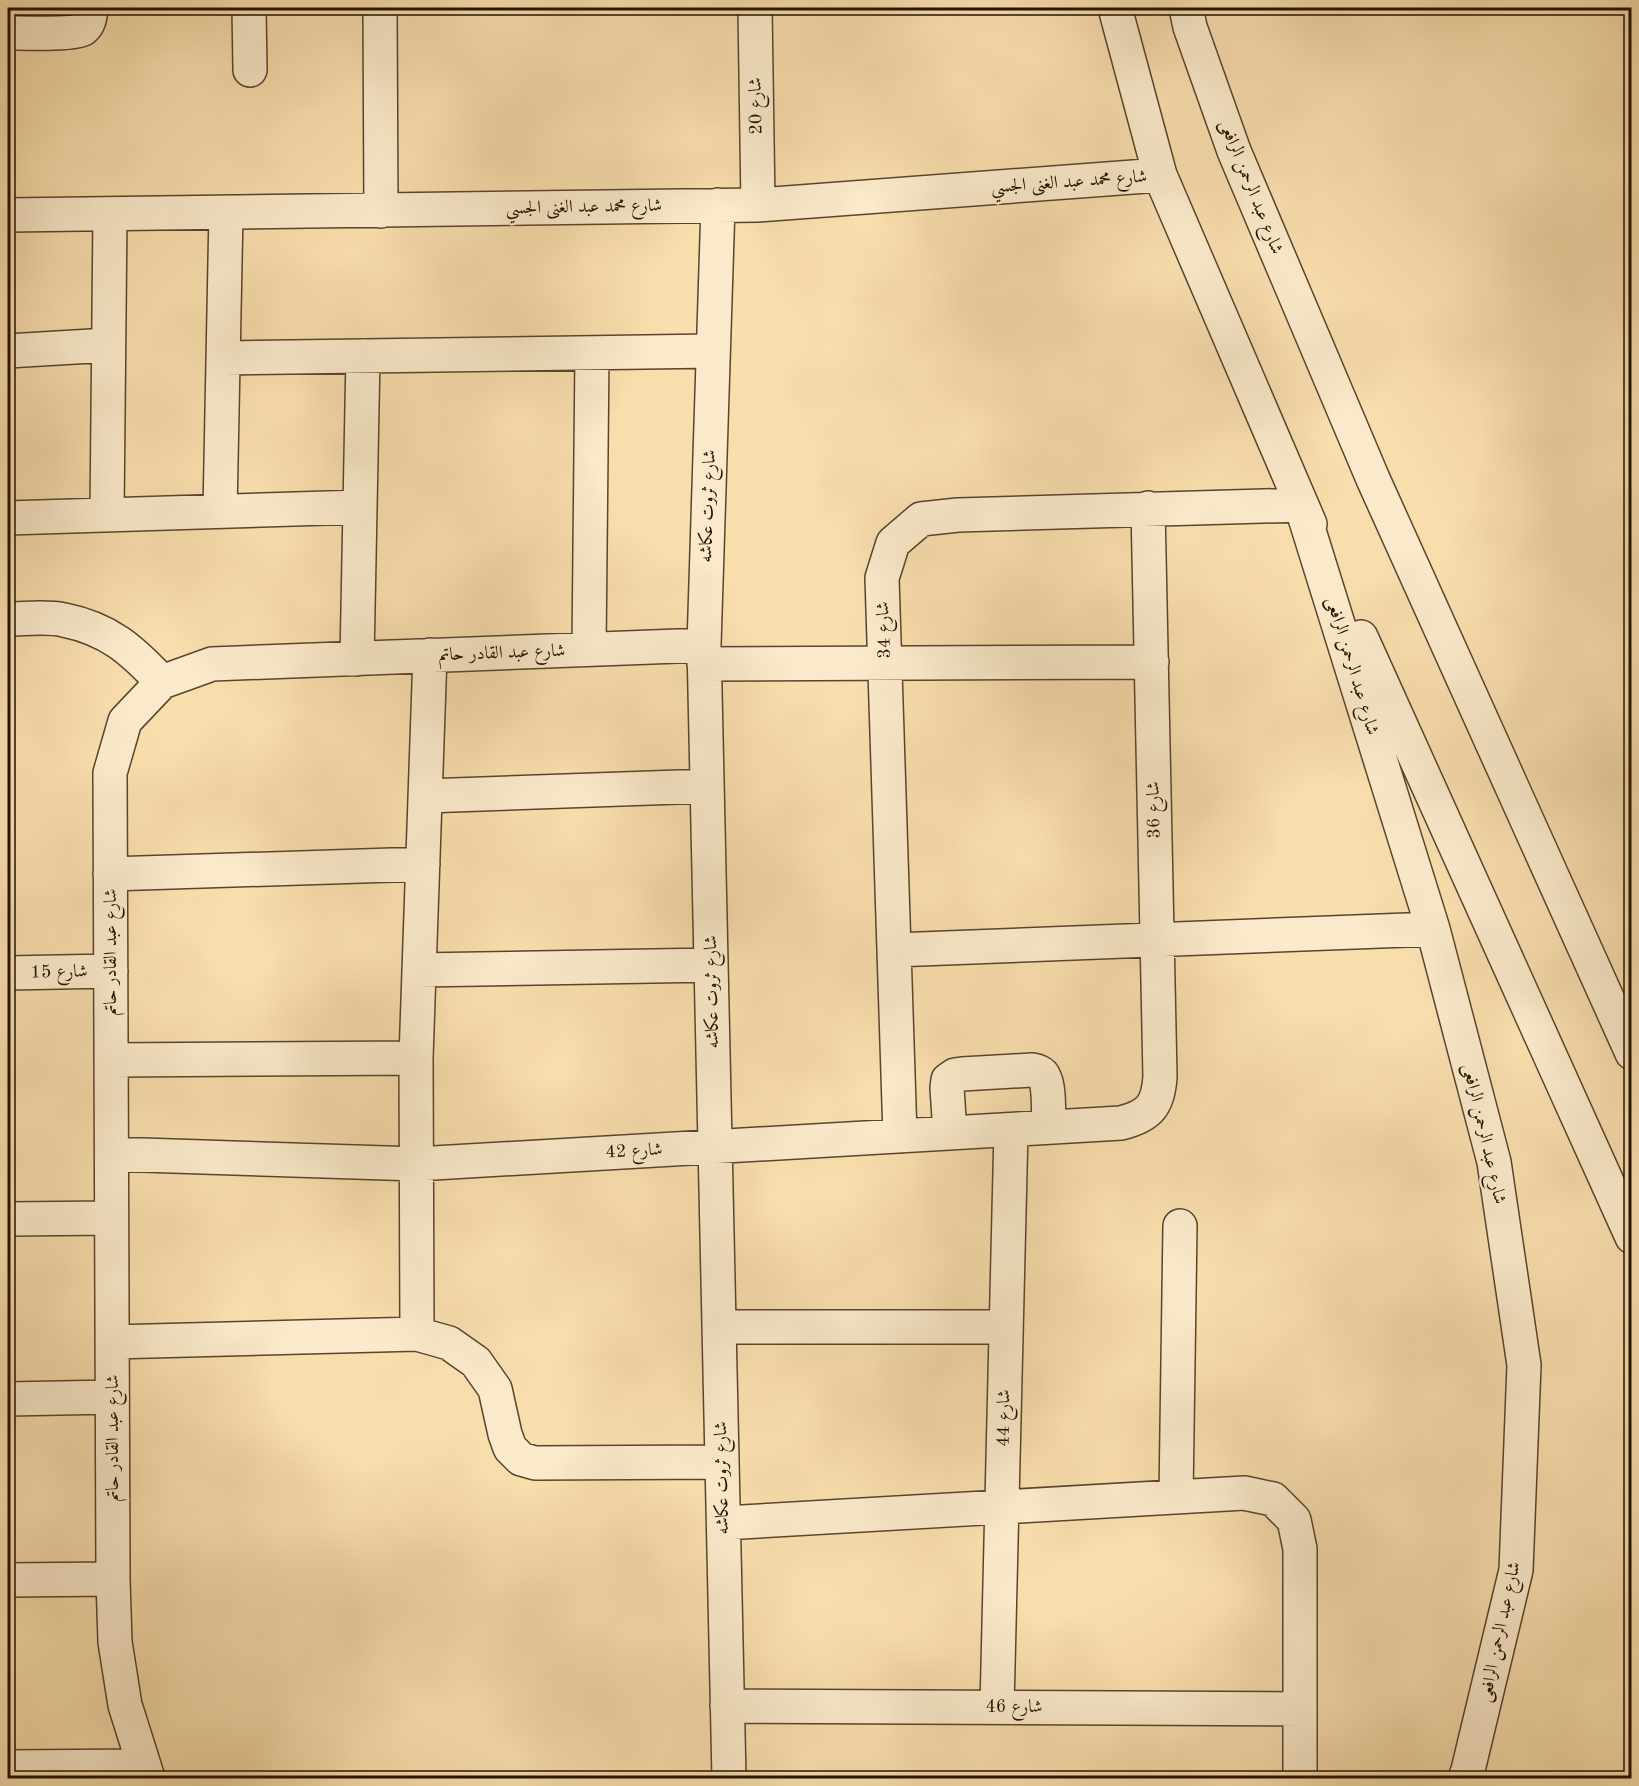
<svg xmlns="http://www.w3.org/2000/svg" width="1639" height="1786" font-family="'Old Standard TT',Amiri,serif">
<rect width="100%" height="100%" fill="#f8ddad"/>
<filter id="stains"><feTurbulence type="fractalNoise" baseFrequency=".00333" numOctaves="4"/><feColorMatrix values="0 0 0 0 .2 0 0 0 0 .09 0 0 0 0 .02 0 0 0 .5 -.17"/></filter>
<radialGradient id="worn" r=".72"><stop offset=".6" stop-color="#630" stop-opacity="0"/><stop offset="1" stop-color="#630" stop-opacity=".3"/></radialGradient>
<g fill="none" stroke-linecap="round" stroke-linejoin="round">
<defs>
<path id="minor" d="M 249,8 L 250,70
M 380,8 L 381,211
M 755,8 L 758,205
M 1115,8 L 1160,175 L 1310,524
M 1186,8 L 1190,27 L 1234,151 L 1373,479 L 1632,1053
M 8,33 C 22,33 73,35 83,29 C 90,24 90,15 91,8
M 718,205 L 704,645 L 729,1778
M 8,215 L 758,205 L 1160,175
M 8,351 L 108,345
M 223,358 L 713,351
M 220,511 L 226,212
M 107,515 L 110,214
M 8,518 L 360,507
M 8,619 C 25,619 47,616 64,620 C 109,629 132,650 162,682
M 1361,637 L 1632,1237
M 589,649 L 592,353
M 357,659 L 363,356
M 704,664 L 1152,662
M 425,796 L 707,786
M 110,874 L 423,864
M 894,950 L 1433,929
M 419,970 L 711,965
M 8,973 L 111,971
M 111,1060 L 416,1058
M 950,1133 L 947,1088 L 948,1080 L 955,1075 L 962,1074 L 1032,1070 C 1037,1071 1042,1072 1044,1077 C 1050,1087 1048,1115 1049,1127
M 900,1136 L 882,578 L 893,543 L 921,519 L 958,515 L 1301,505 L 1433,929 L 1494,1162 L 1524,1365 L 1516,1570 L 1468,1770 L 1465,1778
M 112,1154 L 417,1164 L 1121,1123 C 1149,1116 1158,1106 1160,1077 L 1148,508
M 8,1219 L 111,1218
M 719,1327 L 1006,1327
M 417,1334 L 416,1058 L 430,655
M 112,1342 L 417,1334 L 449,1343 L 476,1362 L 495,1389 L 505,1434 L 510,1448 L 521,1459 L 535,1463 L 722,1462
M 8,1399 L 112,1397
M 1176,1497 L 1180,1226
M 724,1523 L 1244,1493 L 1273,1499 L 1294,1520 L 1300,1549 L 1300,1778
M 8,1580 L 113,1579
M 727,1706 L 1300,1709
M 997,1707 L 1011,1130
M 8,1767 L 143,1766
M 148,1778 L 125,1705 L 115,1642 L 113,1579 L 110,773 L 125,721 L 162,682 L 212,664 L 704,645"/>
</defs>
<!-- minor casing -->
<use href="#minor" stroke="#58452c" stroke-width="36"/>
<!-- minor -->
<use href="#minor" stroke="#fae9ca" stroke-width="33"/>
</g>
<g text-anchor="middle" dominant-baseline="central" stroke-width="4.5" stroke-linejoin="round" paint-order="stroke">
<!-- street labels -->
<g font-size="18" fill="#221201" stroke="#fae9ca">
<text transform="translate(756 106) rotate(-91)">شارع 20</text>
<text transform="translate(1069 182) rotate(-4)">شارع محمد عبد الغنى الجسي</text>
<text transform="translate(1251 187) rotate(68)">شارع عبد الرحمن الرافعى</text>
<text transform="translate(584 207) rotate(-1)">شارع محمد عبد الغنى الجسي</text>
<text transform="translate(708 506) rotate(-88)">شارع ثروت عكاشه</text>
<text transform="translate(884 630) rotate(-92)">شارع 34</text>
<text transform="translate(502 653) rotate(-2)">شارع عبد القادر حاتم</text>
<text transform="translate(1352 666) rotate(73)">شارع عبد الرحمن الرافعى</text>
<text transform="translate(1154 810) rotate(-91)">شارع 36</text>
<text transform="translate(111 952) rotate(-90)">شارع عبد القادر حاتم</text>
<text transform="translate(59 972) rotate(-1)">شارع 15</text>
<text transform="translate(712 992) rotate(-91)">شارع ثروت عكاشه</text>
<text transform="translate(1484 1134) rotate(77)">شارع عبد الرحمن الرافعى</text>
<text transform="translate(634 1151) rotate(-3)">شارع 42</text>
<text transform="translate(1004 1418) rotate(-89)">شارع 44</text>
<text transform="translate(113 1438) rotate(-90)">شارع عبد القادر حاتم</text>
<text transform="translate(722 1478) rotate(-91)">شارع ثروت عكاشه</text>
<text transform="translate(1500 1632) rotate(-78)">شارع عبد الرحمن الرافعى</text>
<text x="1014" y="1707">شارع 46</text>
</g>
</g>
<!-- margin -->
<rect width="1639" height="1786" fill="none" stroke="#f8ddad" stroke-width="30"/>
<rect x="9" y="9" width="1621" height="1768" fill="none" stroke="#221201" stroke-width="3"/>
<rect x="15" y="15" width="1609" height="1756" fill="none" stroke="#221201" stroke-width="1.5"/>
<rect width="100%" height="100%" filter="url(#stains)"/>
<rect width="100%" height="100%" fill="url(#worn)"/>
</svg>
